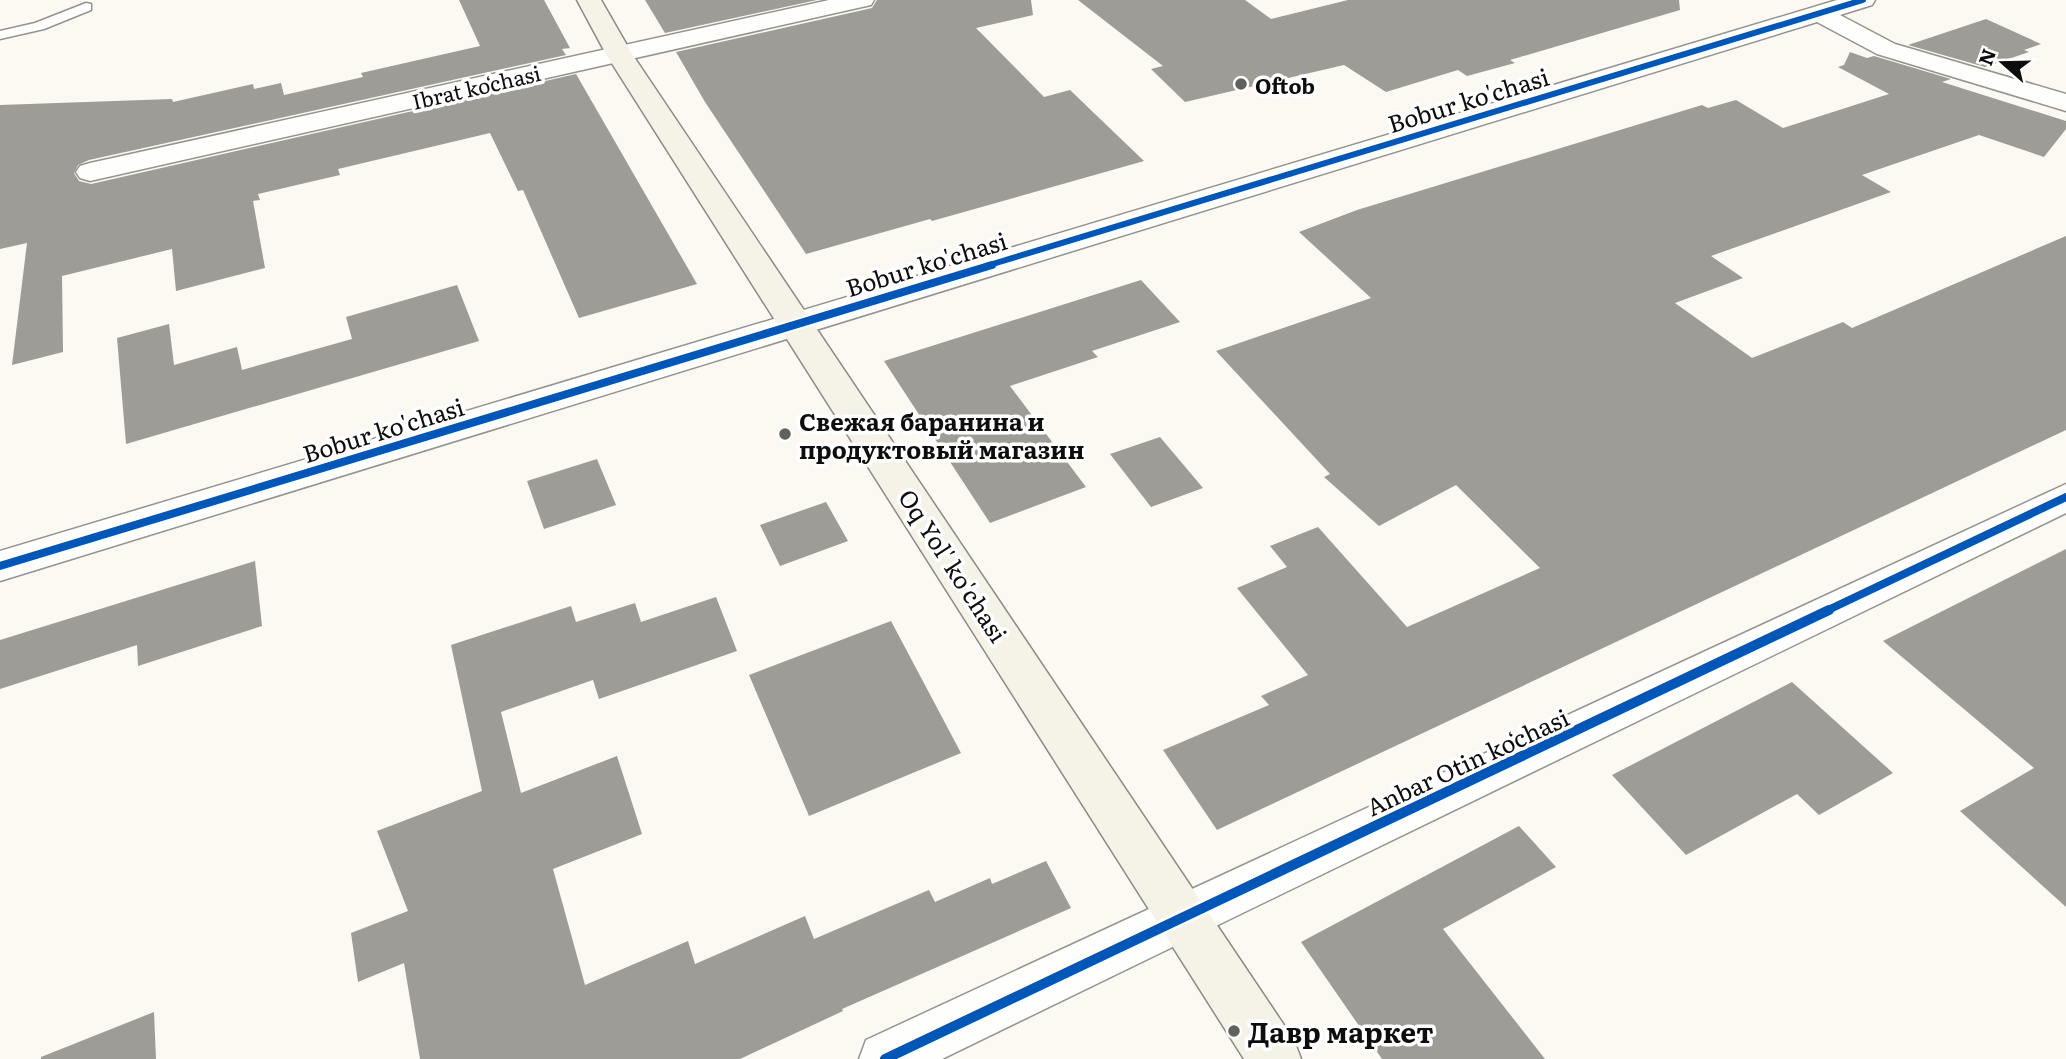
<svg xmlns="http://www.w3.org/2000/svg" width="2066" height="1059" font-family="Literata,serif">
<rect width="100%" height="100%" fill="#fbf9f1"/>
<!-- building -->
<path fill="#9e9c97" d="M 459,0 L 544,0 L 570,48 L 562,49 L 566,55 L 89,160 L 78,165 L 74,173 L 79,181 L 91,184 L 576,74 L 697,284 L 579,318 L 523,190 L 518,191 L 490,133 L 338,169 L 340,175 L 258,194 L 260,200 L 253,201 L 265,268 L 176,291 L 172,249 L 62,276 L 63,352 L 12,365 L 27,243 L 0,249 L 0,105 L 172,99 L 173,102 L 253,84 L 254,89 L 281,83 L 284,95 L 363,77 L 361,73 L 480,46 Z
M 645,0 L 817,0 L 665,33 Z
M 877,0 L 1031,0 L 1033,15 L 976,28 L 1044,97 L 1070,90 L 1144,161 L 932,221 L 930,219 L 806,254 L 705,102 L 676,52 L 872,8 Z
M 1078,0 L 1245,0 L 1271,19 L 1348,0 L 1679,0 L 1680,10 L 1510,60 L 1515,63 L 1467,76 L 1458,70 L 1386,92 L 1344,65 L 1185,102 L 1151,69 L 1163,66 Z
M 1986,19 L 2041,44 L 2024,50 L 2029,52 L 1985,67 L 1908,45 Z
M 1850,52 L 1867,58 L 1874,56 L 1951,79 L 1942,82 L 2066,121 L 2066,129 L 2044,157 L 1979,135 L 1862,175 L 1891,192 L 1711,256 L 1743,278 L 1675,303 L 1752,358 L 1843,322 L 1852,328 L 2066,236 L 2066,430 L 1217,830 L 1163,750 L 1269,705 L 1261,696 L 1308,675 L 1237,588 L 1287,567 L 1270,546 L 1318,527 L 1407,627 L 1540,568 L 1456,485 L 1379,526 L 1324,477 L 1330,474 L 1216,351 L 1371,298 L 1299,232 L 1357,210 L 1702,105 L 1708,108 L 1736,100 L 1783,128 L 1889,94 L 1838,67 L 1844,65 Z
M 1141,280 L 1180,322 L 1092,351 L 1098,357 L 1010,386 L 1086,487 L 990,523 L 884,361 Z
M 457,285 L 479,341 L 126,444 L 117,338 L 169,324 L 174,365 L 237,347 L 242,370 L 352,339 L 346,317 Z
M 1160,437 L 1203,488 L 1151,507 L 1110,454 Z
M 597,459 L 616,505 L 544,529 L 527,481 Z
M 826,502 L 848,541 L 780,566 L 760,525 Z
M 2066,549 L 2066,907 L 1960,811 L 2034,768 L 1883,641 Z
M 255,561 L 262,626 L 138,666 L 137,645 L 0,689 L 0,640 Z
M 716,597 L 737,651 L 599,699 L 593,680 L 501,712 L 521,793 L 617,756 L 642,834 L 553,869 L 585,985 L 688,941 L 695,964 L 805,916 L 814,939 L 929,890 L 935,902 L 990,878 L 992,884 L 1046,861 L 1071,908 L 842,1009 L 843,1011 L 740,1059 L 420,1059 L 404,963 L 358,982 L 351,933 L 408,911 L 377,831 L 482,791 L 451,645 L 571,606 L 576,622 L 635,603 L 641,622 Z
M 891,621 L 961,753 L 809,816 L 749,675 Z
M 1792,682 L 1893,773 L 1819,815 L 1797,794 L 1686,855 L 1612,775 Z
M 1519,826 L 1556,867 L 1443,929 L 1545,1059 L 1382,1059 L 1301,942 Z
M 154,1012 L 156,1059 L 41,1059 L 41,1057 Z"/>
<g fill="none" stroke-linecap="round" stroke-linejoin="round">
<defs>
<path id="lane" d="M 86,3 L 91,4 L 91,10 L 44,29 L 0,39 L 0,31 L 35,23 Z"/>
<path id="street" d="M 829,0 L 874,0 L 871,5 L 862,7 L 90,181 L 80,178 L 76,172 L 80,166 L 90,163 Z
M 1837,0 L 1875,0 L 1872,5 L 1840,15 L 1895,44 L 2066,94 L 2066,111 L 1877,54 L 1817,22 L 0,581 L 0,551 Z
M 2066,484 L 2066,513 L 942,1059 L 859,1059 L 866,1040 Z"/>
<path id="secondary" d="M 577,0 L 601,0 L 632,54 L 1294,1040 L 1301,1059 L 1244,1059 L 606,54 Z"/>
</defs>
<!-- lane casing -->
<use href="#lane" stroke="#949390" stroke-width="3"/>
<!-- street casing -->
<use href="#street" stroke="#949390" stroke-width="3"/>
<!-- secondary casing -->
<use href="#secondary" stroke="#8b8a86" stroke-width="3"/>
<!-- lane -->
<use href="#lane" fill="#fefefd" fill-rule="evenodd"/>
<!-- street -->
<use href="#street" fill="#fefefd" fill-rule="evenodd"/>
<!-- secondary -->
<use href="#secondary" fill="#f5f3e8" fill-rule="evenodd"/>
<defs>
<path id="cycleway-far2" d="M 986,266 L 1863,0"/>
<path id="cycleway-far1" d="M 0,566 L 992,265
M 1826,611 L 2066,497"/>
<path id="cycleway" d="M 885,1059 L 1829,610"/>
</defs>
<!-- cycleway-far2 casing -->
<use href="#cycleway-far2" stroke="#fff" stroke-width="10"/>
<!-- cycleway-far1 casing -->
<use href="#cycleway-far1" stroke="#fff" stroke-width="12"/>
<!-- cycleway casing -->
<use href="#cycleway" stroke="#fff" stroke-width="15"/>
<!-- cycleway-far2 -->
<use href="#cycleway-far2" stroke="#0057b8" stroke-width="6"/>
<!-- cycleway-far1 -->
<use href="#cycleway-far1" stroke="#0057b8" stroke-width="8"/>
<!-- cycleway -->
<use href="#cycleway" stroke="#0057b8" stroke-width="10"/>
</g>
<!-- markers -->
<g fill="#60605d" stroke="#fff" stroke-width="2.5">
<circle cx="1241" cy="84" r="7"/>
<circle cx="785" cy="434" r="7"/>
<circle cx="1234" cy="1031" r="7"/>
</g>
<g text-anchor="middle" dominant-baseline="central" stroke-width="7" stroke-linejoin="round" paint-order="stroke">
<!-- far-poi labels -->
<g font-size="21" font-weight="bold" fill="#0d0d0d" stroke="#fff" text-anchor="start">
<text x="1255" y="84">Oftob</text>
</g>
<!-- far-street labels -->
<g font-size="21" fill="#0d0d0d" stroke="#fff">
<text transform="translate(476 86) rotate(-13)">Ibrat koʻchasi</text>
</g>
<!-- street labels -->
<g font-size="24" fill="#0d0d0d" stroke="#fff">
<text transform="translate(1468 99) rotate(-17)">Bobur ko'chasi</text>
<text transform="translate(926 263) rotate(-17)">Bobur ko'chasi</text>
<text transform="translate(383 429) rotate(-17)">Bobur ko'chasi</text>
<text transform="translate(954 565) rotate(57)">Oq Yol' ko'chasi</text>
<text transform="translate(1467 761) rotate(-25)">Anbar Otin koʻchasi</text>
</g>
<!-- poi labels -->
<g font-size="24" font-weight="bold" fill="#0d0d0d" stroke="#fff" text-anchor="start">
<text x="799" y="420">Свежая баранина и<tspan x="799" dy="28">продуктовый магазин</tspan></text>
</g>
<!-- near-poi labels -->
<g font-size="28" font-weight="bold" fill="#0d0d0d" stroke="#fff" text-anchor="start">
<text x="1248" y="1031">Давр маркет</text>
</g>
</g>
<!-- north arrow -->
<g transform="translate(2003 63) rotate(290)" stroke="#ffffff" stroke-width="5" paint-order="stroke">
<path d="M0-5L12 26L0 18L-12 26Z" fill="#0d0d0d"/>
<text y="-10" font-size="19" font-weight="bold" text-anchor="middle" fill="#0d0d0d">N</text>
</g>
</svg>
